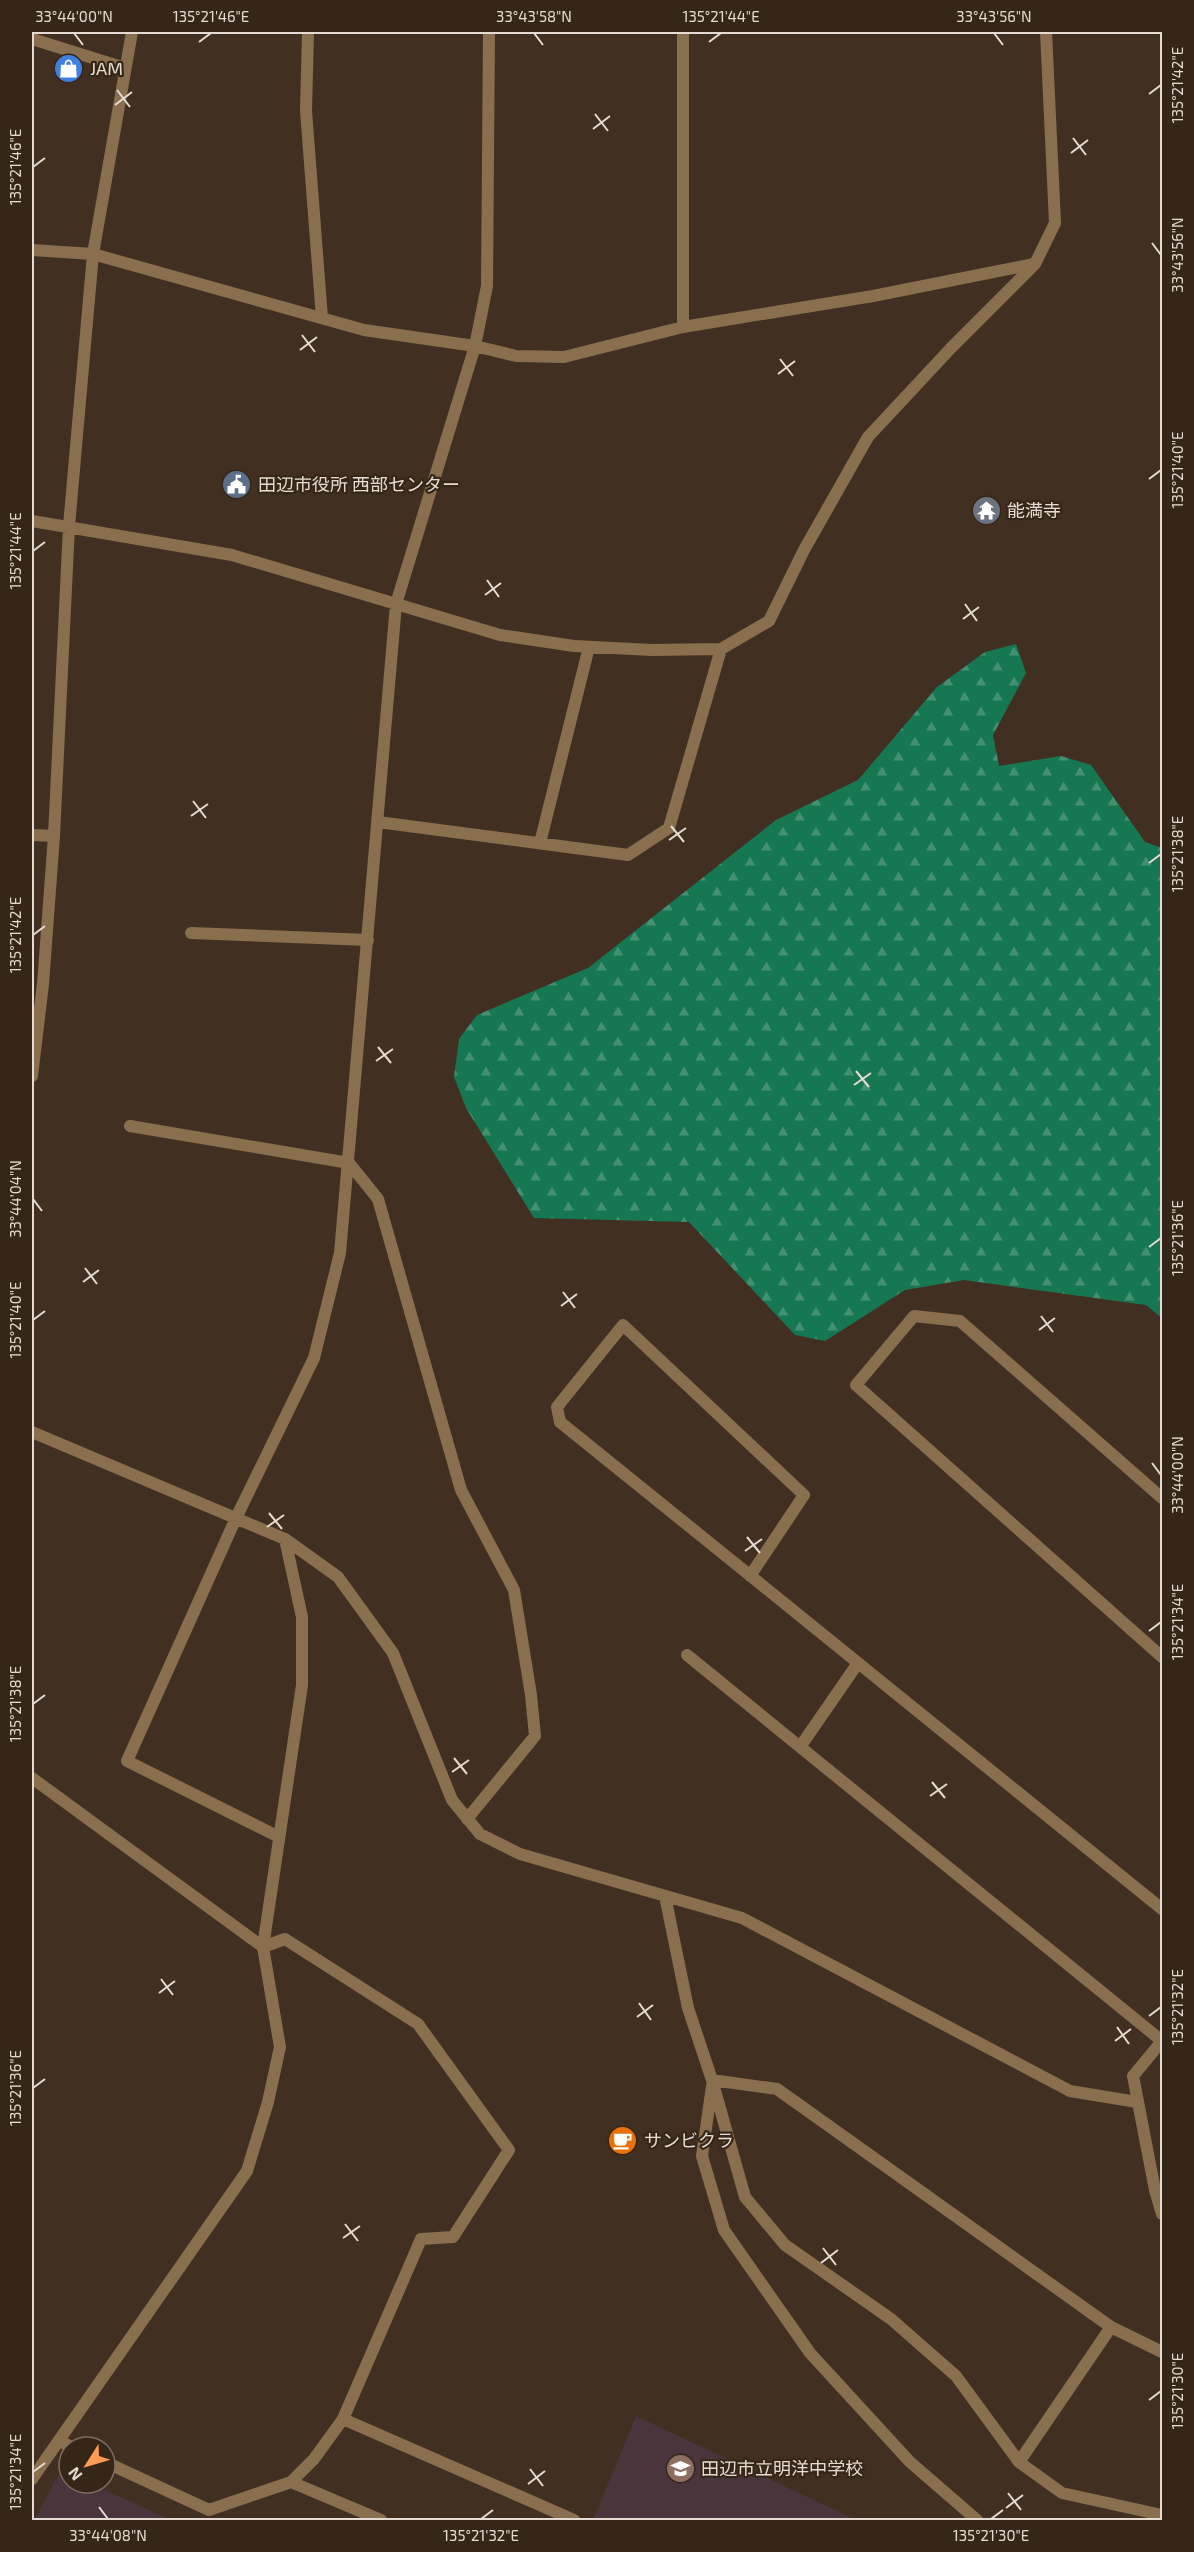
<svg xmlns="http://www.w3.org/2000/svg" width="1194" height="2552" font-family="'Exo 2','Noto Sans JP',sans-serif">
<defs>
<pattern id="forest-firs" width="22" height="20" patternUnits="userSpaceOnUse" patternTransform="scale(1.5)"><rect width="22" height="20" fill="#167753"/><path d="M5 1l3.5 6h-7zM16 11l3.5 6h-7z" fill="#439073"/></pattern>
</defs>
<rect width="100%" height="100%" fill="#413021"/>
<!-- education -->
<path fill="#49353b" d="M 636,2416 L 856,2520 L 593,2520 Z
M 61,2470 L 69,2474 L 69,2483 L 89,2483 L 171,2520 L 34,2520 Z"/>
<!-- forest -->
<path fill="url(#forest-firs)" d="M 1016,644 L 1026,673 L 993,735 L 999,766 L 1061,756 L 1091,765 L 1145,842 L 1162,848 L 1162,1318 L 1146,1305 L 964,1280 L 905,1290 L 825,1341 L 795,1335 L 689,1222 L 534,1218 L 466,1108 L 454,1077 L 459,1039 L 477,1015 L 588,968 L 776,820 L 858,780 L 937,687 L 985,652 Z"/>
<g fill="none" stroke-linecap="round" stroke-linejoin="round">
<!-- service -->
<path stroke="#8a6f4e" stroke-width="12" d="M 308,32 L 306,111 L 322,318"/>
<!-- minor -->
<path stroke="#8a6f4e" stroke-width="12" d="M 32,39 L 125,68
M 32,250 L 93,254 L 364,330 L 475,346 L 516,356 L 564,357 L 683,327 L 873,296 L 1034,264
M 683,327 L 683,32
M 32,521 L 232,555 L 500,635 L 574,646 L 652,650 L 721,649 L 769,621 L 804,550 L 868,437 L 951,348 L 1035,264 L 1055,223 L 1046,32
M 378,822 L 628,855 L 669,828 L 721,649
M 32,835 L 54,836
M 540,843 L 589,647
M 191,933 L 368,940
M 32,1076 L 43,984 L 54,836 L 69,526 L 93,254 L 132,32
M 130,1126 L 349,1163 L 378,1199 L 461,1490 L 514,1590 L 531,1695 L 535,1736 L 467,1819
M 32,1432 L 285,1539 L 338,1577 L 393,1653 L 452,1800 L 480,1834 L 520,1854 L 742,1918 L 1070,2091 L 1137,2102
M 1162,1498 L 960,1321 L 914,1316 L 856,1385 L 1162,1657
M 750,1576 L 804,1495 L 623,1325 L 557,1407 L 560,1422 C 761,1584 962,1747 1162,1909
M 687,1655 L 1162,2041
M 800,1747 L 858,1663
M 32,1778 L 263,1947
M 279,1837 L 127,1761 L 236,1518 L 314,1358 L 340,1253 L 396,604 L 475,346 L 487,286 L 489,32
M 665,1896 L 688,2008 L 712,2080 L 745,2197 L 785,2245 L 891,2319 L 956,2376 L 1019,2462 L 1062,2493 L 1162,2515
M 1162,2041 L 1133,2076 L 1155,2190 L 1162,2214
M 712,2080 L 777,2089 L 1111,2327 L 1162,2352
M 712,2086 L 702,2156 L 724,2230 L 810,2353 L 910,2462 L 977,2520
M 343,2419 L 574,2520
M 59,2441 L 72,2447
M 105,2462 L 209,2510 L 291,2482 L 314,2459 L 343,2419 L 421,2239 L 453,2237 L 509,2150 L 418,2024 L 285,1939 L 263,1947
M 1019,2462 L 1111,2327
M 32,2479 L 247,2171 L 268,2102 L 280,2047 L 263,1947 L 302,1685 L 302,1617 L 285,1539
M 291,2482 L 381,2520"/>
</g>
<!-- ticks -->
<path fill="none" stroke="#e6dbd2" stroke-width="2" d="M 74,33 L 83,45M 534,33 L 543,45M 994,33 L 1003,45M 199,42 L 211,33M 709,42 L 721,33M 117,90 L 130,107M 1149,94 L 1161,85M 115,105 L 132,92M 595,114 L 608,131M 593,129 L 610,116M 1073,138 L 1086,155M 1071,153 L 1088,140M 33,167 L 45,158M 1152,243 L 1161,255M 302,335 L 315,352M 300,350 L 317,337M 780,359 L 793,376M 778,374 L 795,361M 1149,479 L 1161,470M 33,551 L 45,542M 487,580 L 499,597M 485,595 L 501,583M 965,604 L 977,621M 963,619 L 979,607M 193,801 L 206,818M 191,816 L 208,804M 671,826 L 684,842M 669,840 L 686,828M 1149,863 L 1161,854M 33,935 L 45,926M 378,1047 L 391,1063M 376,1061 L 393,1049M 856,1071 L 869,1087M 854,1085 L 871,1073M 33,1199 L 42,1211M 1149,1247 L 1161,1238M 85,1268 L 97,1284M 83,1282 L 99,1270M 563,1292 L 575,1308M 561,1306 L 577,1294M 1041,1316 L 1053,1332M 33,1320 L 45,1311M 1039,1330 L 1055,1318M 1152,1463 L 1161,1475M 269,1513 L 282,1529M 267,1527 L 284,1515M 747,1537 L 760,1553M 745,1551 L 762,1539M 1149,1631 L 1161,1622M 33,1704 L 45,1695M 454,1758 L 467,1774M 452,1772 L 469,1760M 932,1782 L 945,1798M 930,1796 L 947,1784M 161,1979 L 173,1995M 159,1993 L 175,1981M 639,2003 L 651,2020M 1149,2016 L 1161,2007M 637,2017 L 653,2005M 1117,2027 L 1129,2044M 1115,2041 L 1131,2029M 33,2088 L 45,2079M 345,2224 L 358,2241M 343,2238 L 360,2226M 823,2248 L 836,2265M 821,2263 L 838,2250M 1149,2400 L 1161,2391M 530,2469 L 543,2486M 33,2472 L 45,2463M 528,2484 L 545,2471M 1008,2493 L 1021,2510M 99,2507 L 108,2519M 1006,2508 L 1023,2495M 481,2519 L 493,2510M 991,2519 L 1003,2510"/>
<!-- icons -->
<defs>
<symbol id="shop-disc" viewBox="-11 -11 22 22"><circle r="9.5" fill="#3f7fe0" stroke="#362618"/><path d="M-5-2.5h2.3a2.7 3.5 0 0 1 5.4 0H5L5.5 6h-11ZM-1.5-2.5h3a1.5 2.3 0 0 0-3 0Z" fill="#fff"/></symbol>
<symbol id="civic-disc" viewBox="-11 -11 22 22"><circle r="9.5" fill="#5c6f8a" stroke="#362618"/><path d="M-.6-6.5H3V-4.5H.6V-3L4-1V1h2V6H-6V1h2V-1L-.6-3ZM-1.2 2.5V6h2.4V2.5Z" fill="#fff"/></symbol>
<symbol id="temple-disc" viewBox="-11 -11 22 22"><circle r="9.5" fill="#6b7280" stroke="#362618"/><path d="M0-6L5-2H3V0L6.5 2.5H4V6H1.5V3h-3V6H-4V2.5H-6.5L-3 0V-2H-5Z" fill="#fff"/></symbol>
<symbol id="cafe-disc" viewBox="-11 -11 22 22"><circle r="9.5" fill="#e8710a" stroke="#362618"/><path d="M-5.5-4.5H6V0H3Q3 3.5 0 3.5H-2.5Q-5.5 3.5-5.5 0ZM3-3.2v2h1.7v-2ZM-6 4.5H4V6H-6Z" fill="#fff"/></symbol>
<symbol id="school-disc" viewBox="-11 -11 22 22"><circle r="9.5" fill="#8d6e63" stroke="#362618"/><path d="M0-5L7-2L0 1L-7-2ZM-4 1L0 2.5L4 1V4Q0 6-4 4Z" fill="#fff"/></symbol>
</defs>
<g fill-rule="evenodd">
<use href="#shop-disc" x="52" y="52" width="33" height="33"/>
<use href="#civic-disc" x="220" y="468" width="33" height="33"/>
<use href="#temple-disc" x="970" y="494" width="33" height="33"/>
<use href="#cafe-disc" x="606" y="2124" width="33" height="33"/>
<use href="#school-disc" x="664" y="2452" width="33" height="33"/>
</g>
<g text-anchor="middle" dominant-baseline="central" stroke-width="4.5" stroke-linejoin="round" paint-order="stroke">
<!-- poi labels -->
<g font-size="18" fill="#e6dbd2" stroke="#362618" text-anchor="start">
<text x="90" y="68">JAM</text>
<text x="258" y="484">田辺市役所 西部センター</text>
<text x="1007" y="510">能満寺</text>
<text x="644" y="2140">サンビクラ</text>
<text x="701" y="2468">田辺市立明洋中学校</text>
</g>
</g>
<!-- border -->
<rect width="1194" height="2552" fill="none" stroke="#362618" stroke-width="66"/>
<!-- north arrow -->
<g transform="translate(87 2465) rotate(233)"><circle r="28" fill="#362618" stroke="#7c6e62" stroke-width="1.5"/>
<path d="M0-4.5L10 22L0 15L-10 22Z" fill="#fe9c57"/>
<text y="-9" font-size="16" font-weight="bold" text-anchor="middle" fill="#e6dbd2">N</text>
</g>
<rect x="33" y="33" width="1128" height="2486" fill="none" stroke="#e6dbd2" stroke-width="2"/>
<g font-size="15" text-anchor="middle" fill="#e6dbd2">
<text x="74" y="22">33°44'00"N</text>
<text x="211" y="22">135°21'46"E</text>
<text x="534" y="22">33°43'58"N</text>
<text x="721" y="22">135°21'44"E</text>
<text x="994" y="22">33°43'56"N</text>
<text transform="translate(1178 85) rotate(-90)" y="5">135°21'42"E</text>
<text transform="translate(16 167) rotate(-90)" y="5">135°21'46"E</text>
<text transform="translate(1178 255) rotate(-90)" y="5">33°43'56"N</text>
<text transform="translate(1178 470) rotate(-90)" y="5">135°21'40"E</text>
<text transform="translate(16 551) rotate(-90)" y="5">135°21'44"E</text>
<text transform="translate(1178 854) rotate(-90)" y="5">135°21'38"E</text>
<text transform="translate(16 935) rotate(-90)" y="5">135°21'42"E</text>
<text transform="translate(16 1199) rotate(-90)" y="5">33°44'04"N</text>
<text transform="translate(1178 1238) rotate(-90)" y="5">135°21'36"E</text>
<text transform="translate(16 1320) rotate(-90)" y="5">135°21'40"E</text>
<text transform="translate(1178 1475) rotate(-90)" y="5">33°44'00"N</text>
<text transform="translate(1178 1622) rotate(-90)" y="5">135°21'34"E</text>
<text transform="translate(16 1704) rotate(-90)" y="5">135°21'38"E</text>
<text transform="translate(1178 2007) rotate(-90)" y="5">135°21'32"E</text>
<text transform="translate(16 2088) rotate(-90)" y="5">135°21'36"E</text>
<text transform="translate(1178 2391) rotate(-90)" y="5">135°21'30"E</text>
<text transform="translate(16 2472) rotate(-90)" y="5">135°21'34"E</text>
<text x="108" y="2541">33°44'08"N</text>
<text x="481" y="2541">135°21'32"E</text>
<text x="991" y="2541">135°21'30"E</text>
</g>
</svg>
